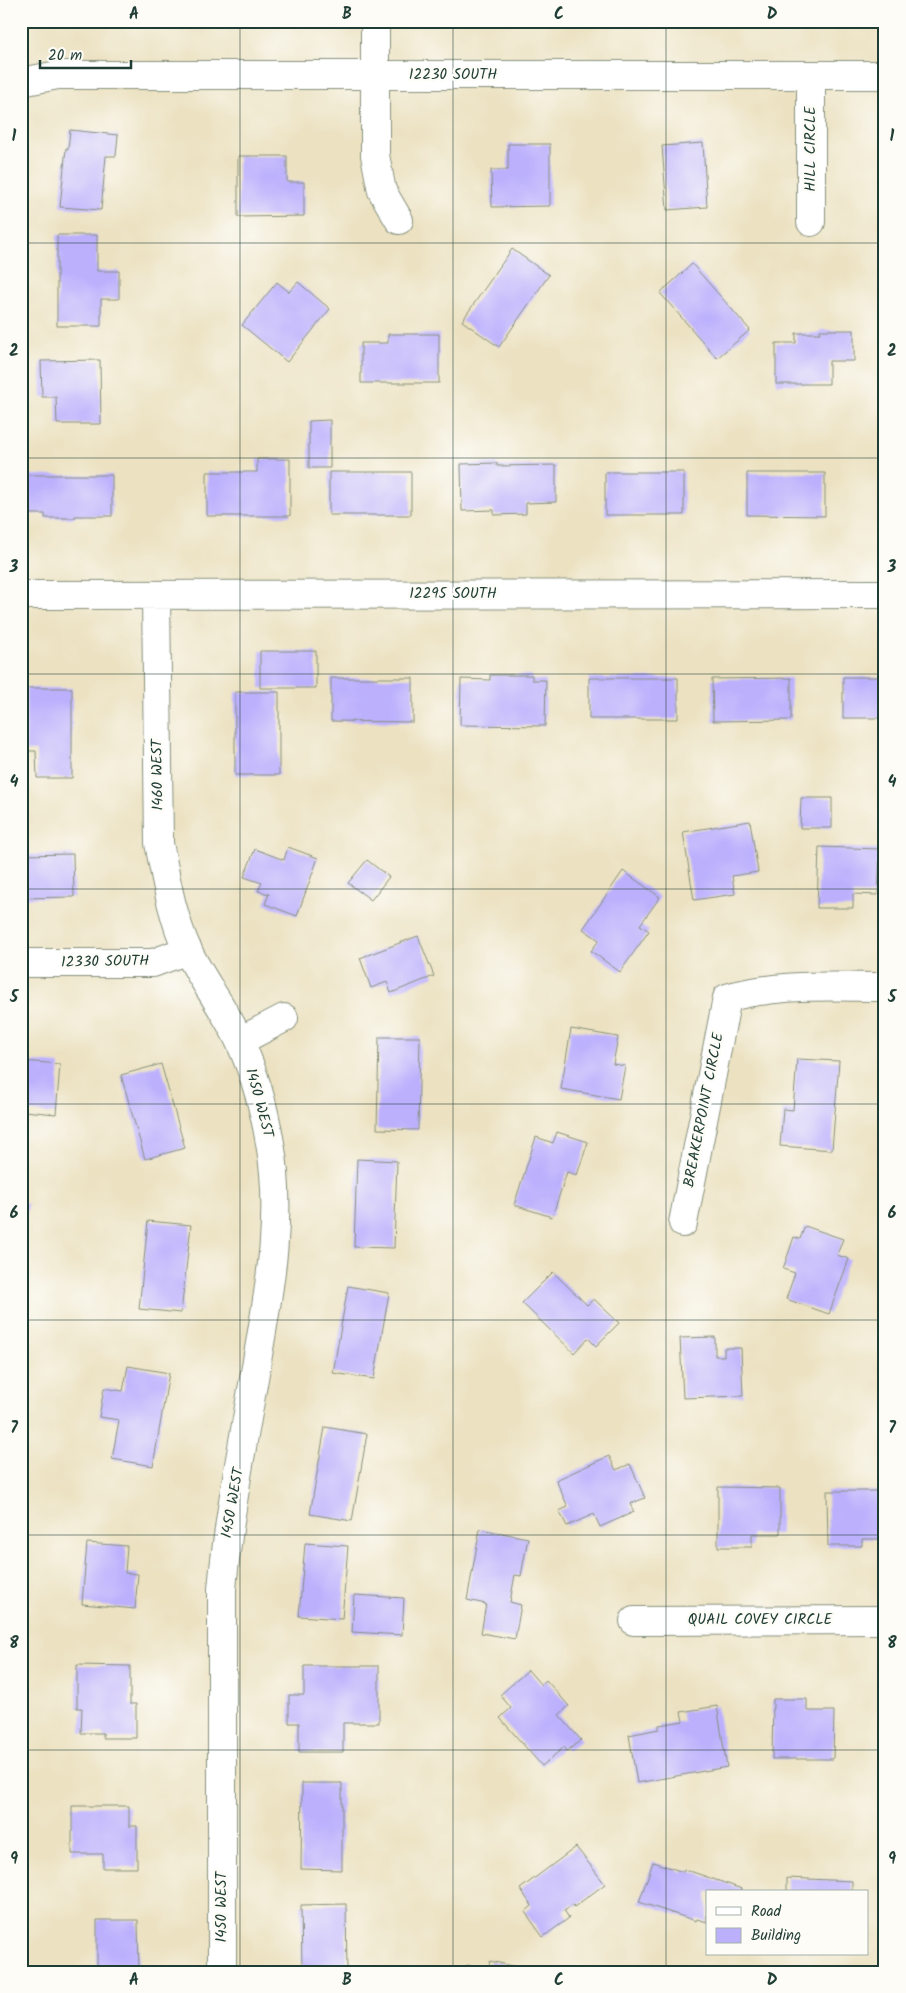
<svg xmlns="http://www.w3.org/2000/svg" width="906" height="1993" font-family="Kalam,sans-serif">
<rect width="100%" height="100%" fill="#fdfcf7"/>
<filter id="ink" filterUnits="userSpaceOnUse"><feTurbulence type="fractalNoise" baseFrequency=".02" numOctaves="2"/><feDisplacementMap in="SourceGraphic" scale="10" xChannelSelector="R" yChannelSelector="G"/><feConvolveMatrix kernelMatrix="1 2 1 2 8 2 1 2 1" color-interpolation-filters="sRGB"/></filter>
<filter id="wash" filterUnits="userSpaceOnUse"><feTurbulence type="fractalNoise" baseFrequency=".0096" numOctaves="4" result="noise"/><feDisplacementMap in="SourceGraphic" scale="20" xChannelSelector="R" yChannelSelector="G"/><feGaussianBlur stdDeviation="1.12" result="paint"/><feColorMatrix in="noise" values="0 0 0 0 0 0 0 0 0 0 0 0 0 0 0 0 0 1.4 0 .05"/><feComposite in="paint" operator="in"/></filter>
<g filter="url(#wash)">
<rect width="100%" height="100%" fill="#ece2c2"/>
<g id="blocks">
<!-- building -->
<path fill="#bcb0fd" d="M 70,130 L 118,135 L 116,156 L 106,156 L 101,210 L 60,207 L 66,148 L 68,149 Z
M 703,143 L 707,207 L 667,210 L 662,146 Z
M 508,144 L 550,144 L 550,206 L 492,207 L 491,170 L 508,170 Z
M 238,156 L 287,156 L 287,182 L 304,182 L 304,216 L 238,217 Z
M 57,235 L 97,235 L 97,271 L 119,271 L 119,299 L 101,299 L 101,326 L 57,326 Z
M 512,249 L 549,275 L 499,347 L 462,321 Z
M 692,264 L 750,330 L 717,358 L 660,293 Z
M 277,282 L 289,292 L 298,282 L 330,309 L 287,362 L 242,325 Z
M 820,330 L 854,330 L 854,361 L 829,361 L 829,384 L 776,384 L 776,343 L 796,343 L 796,333 L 820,333 Z
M 388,334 L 439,334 L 439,383 L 361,383 L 361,343 L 388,343 Z
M 100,360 L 101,424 L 57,424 L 56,397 L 42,397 L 41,361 Z
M 330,420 L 330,468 L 309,468 L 309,421 Z
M 257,459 L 290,459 L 290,516 L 207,516 L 207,472 L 257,472 Z
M 497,463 L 497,466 L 556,465 L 556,502 L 526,503 L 526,514 L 494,515 L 494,510 L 462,511 L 461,464 Z
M 329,472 L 411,472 L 411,515 L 329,515 Z
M 605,472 L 684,472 L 684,515 L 605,515 Z
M 747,473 L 825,473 L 825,516 L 747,515 Z
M 21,475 L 112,475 L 112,516 L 75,516 L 75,518 L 45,518 L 45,514 L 21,514 Z
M 260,651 L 316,651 L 316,688 L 260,688 Z
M 490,675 L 532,675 L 532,680 L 546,680 L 545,726 L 460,725 L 461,679 L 490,680 Z
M 843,677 L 885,677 L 885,718 L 843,718 Z
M 331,678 L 413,678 L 413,722 L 331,721 Z
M 589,678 L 678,678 L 678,719 L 589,719 Z
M 791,678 L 791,720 L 713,721 L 712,679 Z
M 26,688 L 72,688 L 72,778 L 37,778 L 36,751 L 26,751 Z
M 235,692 L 279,692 L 279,775 L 235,775 Z
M 801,798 L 832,798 L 832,828 L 800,828 Z
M 750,821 L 758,872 L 732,876 L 735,894 L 694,900 L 683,832 Z
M 288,847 L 318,858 L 297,916 L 265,904 L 269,894 L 258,891 L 262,883 L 244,877 L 255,849 L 284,860 Z
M 819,847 L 880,849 L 878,895 L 853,894 L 853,908 L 817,908 Z
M 73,854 L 74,897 L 21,898 L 21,855 Z
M 367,860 L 389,877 L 371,900 L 348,883 Z
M 623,871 L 660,897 L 640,925 L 649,931 L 620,972 L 591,951 L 599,940 L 583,929 Z
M 418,936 L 434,976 L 391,993 L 387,982 L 371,988 L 360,958 Z
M 571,1029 L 618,1037 L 613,1064 L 625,1066 L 619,1099 L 561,1089 Z
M 379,1037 L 420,1037 L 418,1130 L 377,1129 Z
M 797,1059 L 839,1061 L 832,1150 L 780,1146 L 783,1109 L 793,1110 Z
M 21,1061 L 60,1064 L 56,1114 L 24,1111 L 23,1125 L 21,1125 Z
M 161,1064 L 185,1148 L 145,1159 L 121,1075 Z
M 557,1132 L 588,1142 L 577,1175 L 567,1172 L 552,1217 L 514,1205 L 536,1137 L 553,1143 Z
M 357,1159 L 397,1161 L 394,1248 L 354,1247 Z
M 21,1203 L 28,1204 L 22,1242 L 21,1242 Z
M 148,1221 L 191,1225 L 181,1313 L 139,1309 Z
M 805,1226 L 843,1239 L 837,1255 L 849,1259 L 829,1314 L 786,1299 L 795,1273 L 783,1269 L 794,1237 L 800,1239 Z
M 553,1272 L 587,1305 L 594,1299 L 619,1323 L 596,1346 L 588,1338 L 574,1353 L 522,1303 Z
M 348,1286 L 389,1293 L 374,1379 L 333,1373 Z
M 715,1337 L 715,1356 L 724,1356 L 724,1348 L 741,1348 L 743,1396 L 683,1398 L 680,1338 Z
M 128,1366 L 169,1373 L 153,1466 L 112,1459 L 119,1420 L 99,1417 L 104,1388 L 123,1391 Z
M 325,1427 L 367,1434 L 352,1521 L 310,1514 Z
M 609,1456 L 616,1470 L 630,1464 L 645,1498 L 630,1504 L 634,1512 L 600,1527 L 594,1514 L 567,1526 L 559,1511 L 568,1507 L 556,1480 Z
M 718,1487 L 780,1488 L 780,1534 L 752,1534 L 752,1547 L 718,1547 Z
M 827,1491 L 885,1491 L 885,1539 L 862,1539 L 862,1546 L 828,1546 Z
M 480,1529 L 528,1538 L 521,1576 L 515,1575 L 510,1602 L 521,1605 L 515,1639 L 481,1633 L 486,1604 L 467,1600 Z
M 87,1543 L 127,1546 L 125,1573 L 138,1574 L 135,1609 L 82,1604 Z
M 305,1543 L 348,1546 L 342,1619 L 299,1616 Z
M 354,1595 L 404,1598 L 402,1635 L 352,1632 Z
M 77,1665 L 130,1666 L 130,1704 L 136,1704 L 136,1738 L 103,1738 L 103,1733 L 81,1733 L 82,1708 L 77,1708 Z
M 304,1666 L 379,1666 L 379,1723 L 343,1723 L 343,1752 L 299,1752 L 299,1723 L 289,1723 L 289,1695 L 304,1695 Z
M 528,1670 L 541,1685 L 546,1680 L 569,1706 L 559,1715 L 581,1740 L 567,1751 L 564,1747 L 542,1766 L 500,1718 L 511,1708 L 500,1695 Z
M 773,1699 L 807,1699 L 807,1711 L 834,1711 L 833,1759 L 772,1759 Z
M 717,1706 L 727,1767 L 637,1783 L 629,1735 L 659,1729 L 659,1725 L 683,1721 L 681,1712 Z
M 302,1783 L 342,1783 L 342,1870 L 301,1869 Z
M 72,1806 L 129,1806 L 129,1826 L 137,1826 L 137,1868 L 103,1868 L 103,1854 L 72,1854 Z
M 576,1847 L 605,1884 L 574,1907 L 573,1904 L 564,1910 L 569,1918 L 543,1937 L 525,1912 L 532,1906 L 520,1889 Z
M 653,1862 L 683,1872 L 684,1869 L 742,1889 L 741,1892 L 707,1892 L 707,1922 L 697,1919 L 696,1921 L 639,1902 Z
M 787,1878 L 852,1881 L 852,1892 L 787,1892 Z
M 346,1904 L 347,1972 L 302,1972 L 301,1905 Z
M 97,1920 L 138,1920 L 139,1972 L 97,1972 Z
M 490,1961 L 522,1968 L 521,1972 L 465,1972 L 467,1965 L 488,1970 Z"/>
</g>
</g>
<g filter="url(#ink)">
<use href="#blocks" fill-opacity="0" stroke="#86907b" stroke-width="1"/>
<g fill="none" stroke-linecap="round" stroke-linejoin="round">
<defs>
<path id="minor" d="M 375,21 L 375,155 L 382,191 L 399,220
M 811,75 L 811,222
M 21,82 L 58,75 L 885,75
M 21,595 L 885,594
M 156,595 L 159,843 C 166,879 172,917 188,951 C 203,982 226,1011 240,1042 C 255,1074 264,1108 270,1143 C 283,1213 270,1286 258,1355 C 245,1433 229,1511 222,1589 L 222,1972
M 21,963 L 153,963 L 188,950
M 240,1041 L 284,1018
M 683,1223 L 727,998 C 779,983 831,987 885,987
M 634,1621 L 885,1620"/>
</defs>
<!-- minor casing -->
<use href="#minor" stroke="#86907b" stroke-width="30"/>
<!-- minor -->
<use href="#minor" stroke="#fff" stroke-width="28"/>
</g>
</g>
<!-- grid -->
<path fill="none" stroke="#1f3d34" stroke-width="1" stroke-opacity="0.55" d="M 240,21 L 240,1972M 453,21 L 453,1972M 666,21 L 666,1972M 21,243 L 885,243M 21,458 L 885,458M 21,674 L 885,674M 21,889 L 885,889M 21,1104 L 885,1104M 21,1320 L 885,1320M 21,1535 L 885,1535M 21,1750 L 885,1750"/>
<g text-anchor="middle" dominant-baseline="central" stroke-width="5" stroke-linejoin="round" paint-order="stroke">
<!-- street labels -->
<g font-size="15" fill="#1f3d34" stroke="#fdfcf7">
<text x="453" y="75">12230 SOUTH</text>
<text transform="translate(811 149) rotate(-90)">HILL CIRCLE</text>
<text x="453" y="594">12295 SOUTH</text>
<text transform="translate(158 775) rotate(-91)">1460 WEST</text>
<text transform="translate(105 962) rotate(-1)">12330 SOUTH</text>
<text transform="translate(259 1103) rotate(75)">1450 WEST</text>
<text transform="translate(704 1110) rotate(-79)">BREAKERPOINT CIRCLE</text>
<text transform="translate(233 1503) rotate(-80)">1450 WEST</text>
<text x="760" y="1620">QUAIL COVEY CIRCLE</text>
<text transform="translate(222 1907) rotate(-90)">1450 WEST</text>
</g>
</g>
<!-- margin -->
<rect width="906" height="1993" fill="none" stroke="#fdfcf7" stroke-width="55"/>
<!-- legend -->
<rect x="706" y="1890" width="162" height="65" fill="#fdfcf7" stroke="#a4b0a9"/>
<rect x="716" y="1907" width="25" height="8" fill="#ffffff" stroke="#a4b0a9"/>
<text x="751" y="1916" font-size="15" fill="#1f3d34">Road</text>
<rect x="716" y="1928" width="25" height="15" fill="#bcb0fd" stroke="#a4b0a9"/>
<text x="751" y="1940" font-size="15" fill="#1f3d34">Building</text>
<!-- scale -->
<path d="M40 60v8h91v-8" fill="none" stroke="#1f3d34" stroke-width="2.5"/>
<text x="48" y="60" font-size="15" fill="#1f3d34" stroke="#fdfcf7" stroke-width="4" paint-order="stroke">20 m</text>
<rect x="28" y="28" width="850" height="1938" fill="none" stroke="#1f3d34" stroke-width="2"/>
<g font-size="16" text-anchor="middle" font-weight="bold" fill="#1f3d34">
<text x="134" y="19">A</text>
<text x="347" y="19">B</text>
<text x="559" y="19">C</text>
<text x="772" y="19">D</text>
<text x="14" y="141">1</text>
<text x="892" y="141">1</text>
<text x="14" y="356">2</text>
<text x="892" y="356">2</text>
<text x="14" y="572">3</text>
<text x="892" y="572">3</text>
<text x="14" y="787">4</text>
<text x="892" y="787">4</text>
<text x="14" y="1002">5</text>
<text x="892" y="1002">5</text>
<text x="14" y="1218">6</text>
<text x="892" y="1218">6</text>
<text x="14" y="1433">7</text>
<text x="892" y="1433">7</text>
<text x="14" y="1648">8</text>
<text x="892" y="1648">8</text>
<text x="14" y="1864">9</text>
<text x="892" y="1864">9</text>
<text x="134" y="1985">A</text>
<text x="347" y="1985">B</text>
<text x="559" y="1985">C</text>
<text x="772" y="1985">D</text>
</g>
</svg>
